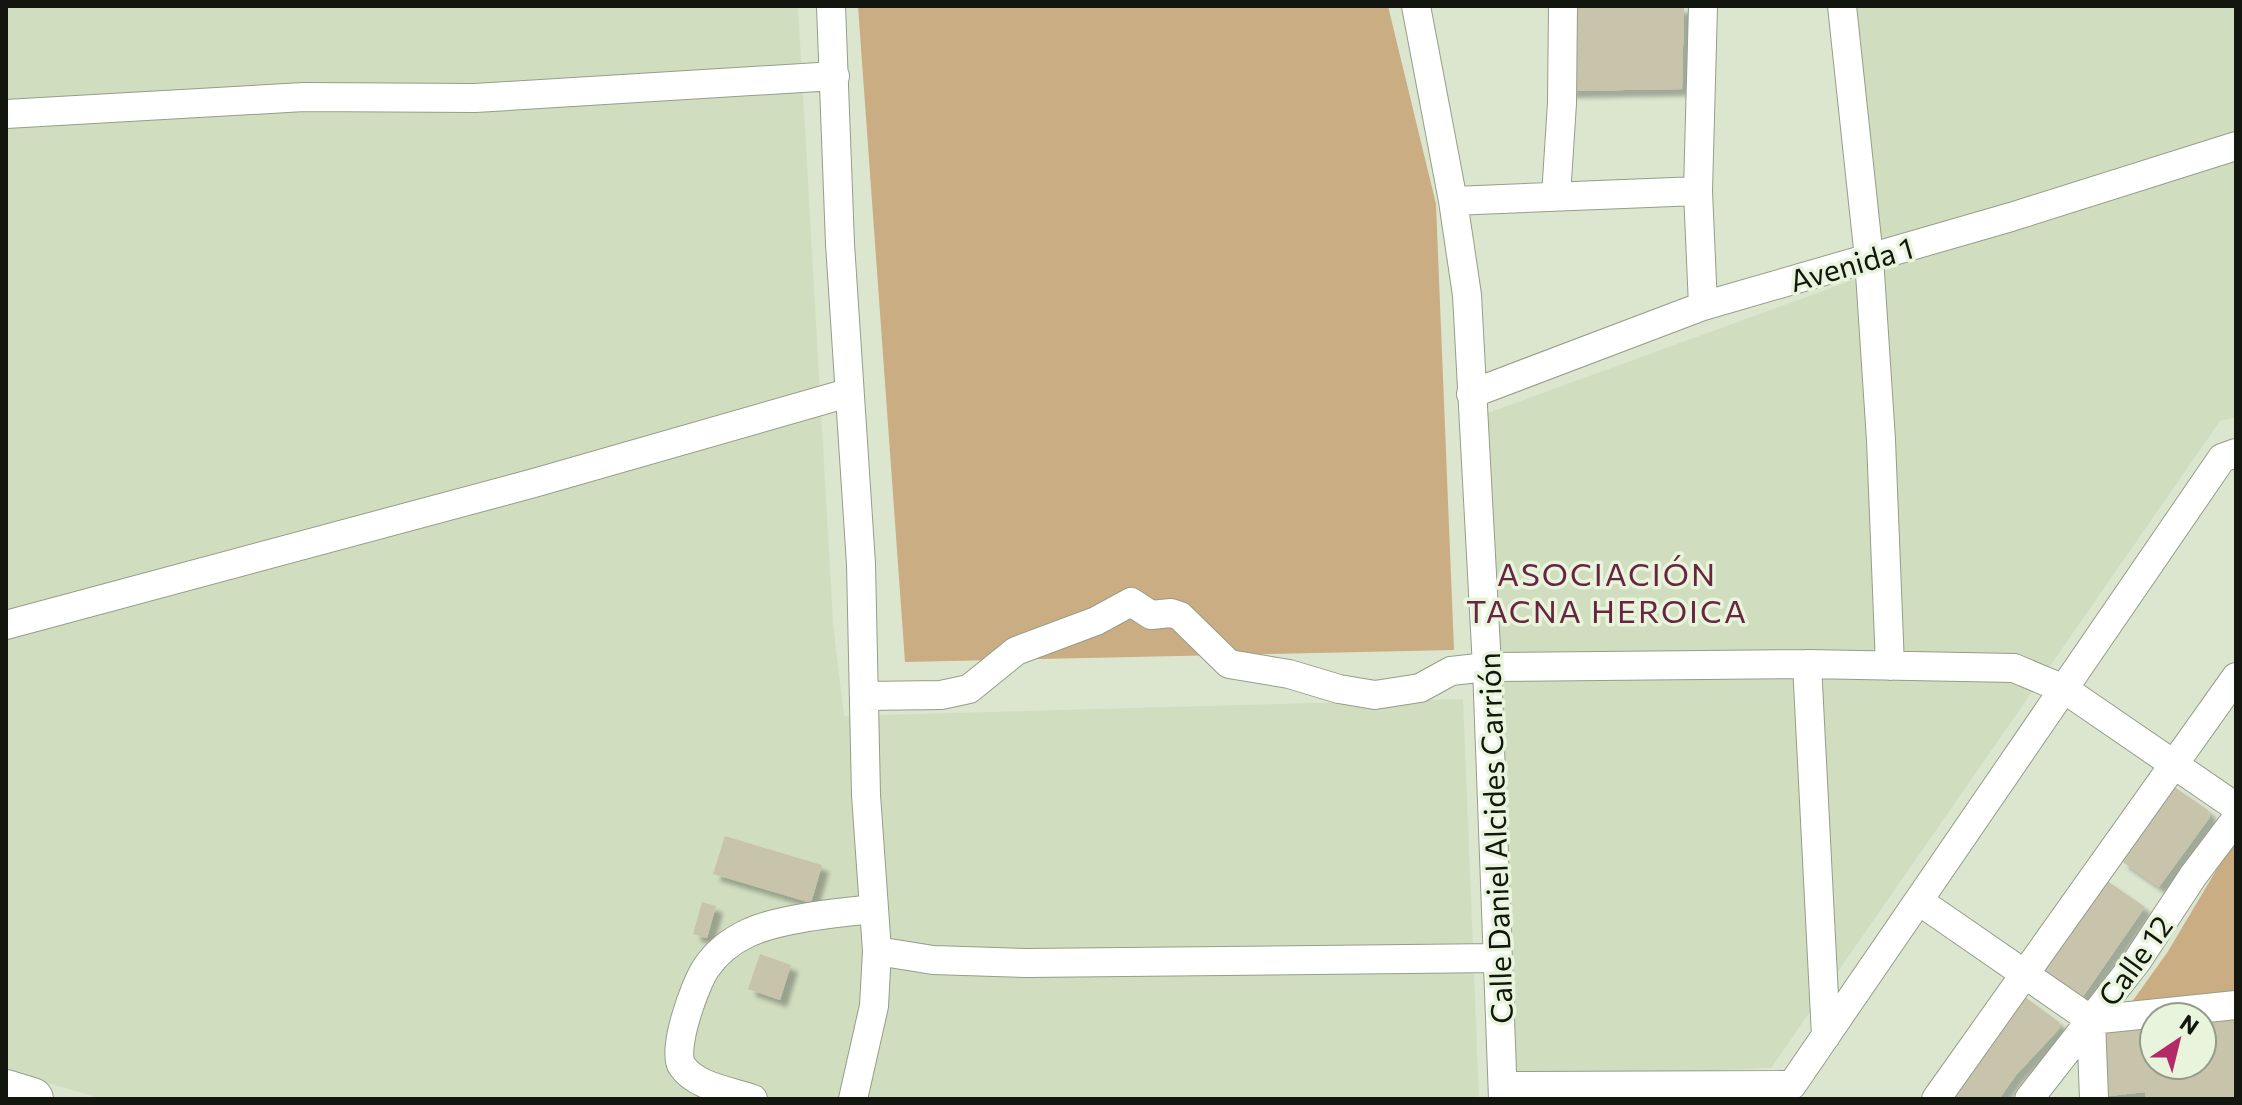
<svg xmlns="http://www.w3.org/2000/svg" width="2242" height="1105" font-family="Commissioner,sans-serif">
<defs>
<filter id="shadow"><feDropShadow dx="7" dy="7" stdDeviation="2" flood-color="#0004"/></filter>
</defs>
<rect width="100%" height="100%" fill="#dce6cf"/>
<!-- built -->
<path fill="#d0ddbf" d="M 6,6 L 798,6 L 833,623 L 844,716 L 1463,699 L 1479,1099 L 103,1099 L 6,1071 Z
M 1852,6 L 2236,6 L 2236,417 L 2220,421 L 1771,1068 L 1506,1078 L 1482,415 L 1880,270 Z"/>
<!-- green -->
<path fill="#cbad84" d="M 858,6 L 1388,6 L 1436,204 L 1454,650 L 905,662 Z
M 2236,837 L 2236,1000 L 2126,1010 L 2167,953 Z"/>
<!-- building -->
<path fill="#c8c4ac" filter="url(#shadow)" d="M 1568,6 L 1684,6 L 1682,89 L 1568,91 Z
M 2173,786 L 2208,810 L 2210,817 L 2159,887 L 2121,861 Z
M 725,836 L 822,865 L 811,903 L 713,874 Z
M 2106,880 L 2145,907 L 2082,998 L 2042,968 Z
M 702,902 L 716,906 L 707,938 L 693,934 Z
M 760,954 L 791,965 L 780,1000 L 748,989 Z
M 2025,997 L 2059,1022 L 2060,1028 L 2016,1075 L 1999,1099 L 1948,1099 Z
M 2236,1011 L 2236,1099 L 2145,1099 L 2145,1092 L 2100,1097 L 2096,1039 L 2110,1024 L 2154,1019 L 2154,1065 L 2202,1065 L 2202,1060 L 2205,1060 L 2202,1014 Z"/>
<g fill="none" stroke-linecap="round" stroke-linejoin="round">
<defs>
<path id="minor" d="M 831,6 L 840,244 L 861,564 L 866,795 L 877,951 L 874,1006 L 853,1099
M 1416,6 L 1453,201 L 1467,295 L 1487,667 L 1503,1099
M 1703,6 L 1698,191 L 1703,306
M 1842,6 L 1869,258 L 1881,440 L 1890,666
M 6,114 L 304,97 L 475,98 L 835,76
M 1556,196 L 1562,103 L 1563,6
M 1453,201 L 1698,191
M 1471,394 L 1703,306 L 2011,217 L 2236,146
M 6,625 L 534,483 L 848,393
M 1807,664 L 1826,1036
M 864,696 L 941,695 L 969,689 L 1016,651 L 1096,621 L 1131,602 L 1151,615 L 1171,613 L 1180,616 L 1229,664 L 1289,674 L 1339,689 L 1375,695 L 1420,688 L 1451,671 L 1487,667 L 1807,664 L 2014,668 L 2064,689 L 2236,807
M 1919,901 L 2091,1020 L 2236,1005
M 877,951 L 933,960 L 1027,963 L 1498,958
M 2091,1020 L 2094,1099
M 1504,1086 L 1792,1085 L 2222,458 L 2236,453
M 753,1099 C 731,1091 696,1087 682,1066 C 671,1051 695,984 706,968 C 716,953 731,941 748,933 C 780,918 838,913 874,909
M 1936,1099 L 2236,677
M 2029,1099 L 2137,961 L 2193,876 L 2236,819"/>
<path id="highway" d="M 6,1091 L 32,1099"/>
</defs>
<!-- minor casing -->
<use href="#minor" stroke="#949e88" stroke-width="30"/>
<!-- highway casing -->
<use href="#highway" stroke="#949e88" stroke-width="44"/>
<!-- minor -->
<use href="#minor" stroke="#fff" stroke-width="28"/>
<!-- highway -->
<use href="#highway" stroke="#fff" stroke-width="42"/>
</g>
<g text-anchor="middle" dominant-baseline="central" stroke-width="7" stroke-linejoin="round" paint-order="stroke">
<!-- street labels -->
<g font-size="30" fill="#12160e" stroke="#e9f4dc">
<text transform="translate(1851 263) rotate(-16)">Avenida 1</text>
<text transform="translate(1494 838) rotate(-92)">Calle Daniel Alcides Carrión</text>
<text transform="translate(2134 960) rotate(-54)">Calle 12</text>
</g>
<!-- neighbourhood labels -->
<g font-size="32" letter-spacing="2" fill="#68253f" stroke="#e9f4dc">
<text x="1607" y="573">ASOCIACIÓN<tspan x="1607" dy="37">TACNA HEROICA</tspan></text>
</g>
</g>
<!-- border -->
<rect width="2242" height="1105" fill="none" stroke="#12160e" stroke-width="16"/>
<!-- north arrow -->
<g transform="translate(2178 1041) rotate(35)"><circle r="38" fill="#e9f4dc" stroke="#939b8a" stroke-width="2"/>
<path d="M0-6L14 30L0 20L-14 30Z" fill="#b42a68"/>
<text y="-12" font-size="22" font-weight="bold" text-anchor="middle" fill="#12160e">N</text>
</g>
</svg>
